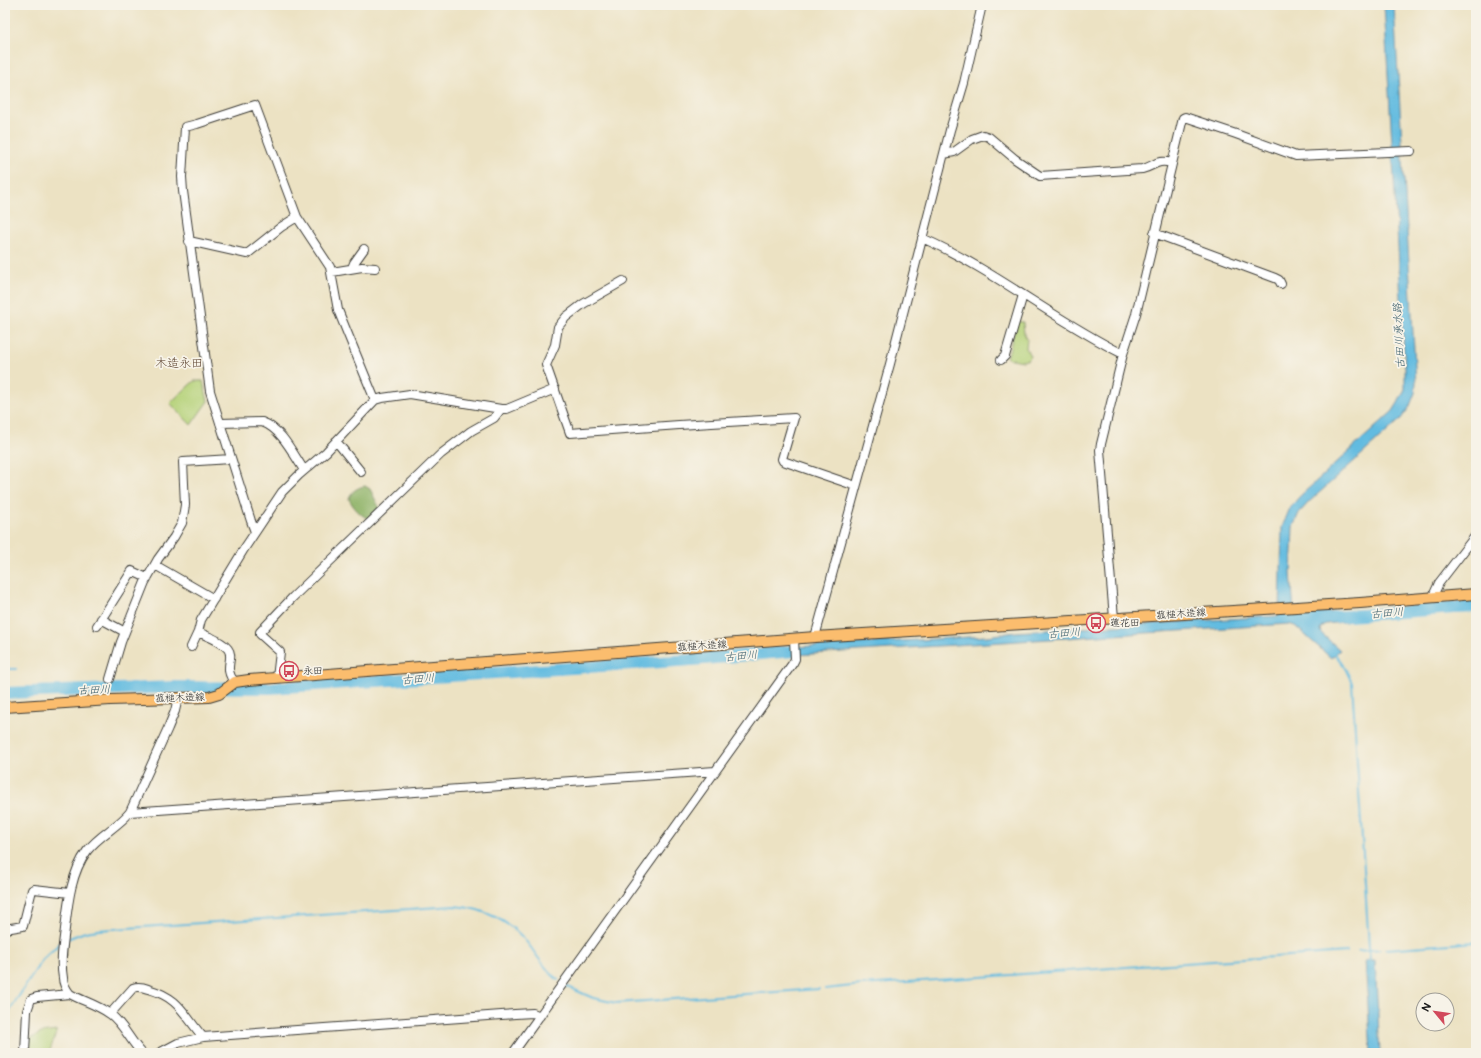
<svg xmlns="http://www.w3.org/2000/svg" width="1481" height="1058" font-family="'Balsamiq Sans','Klee One',sans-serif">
<rect width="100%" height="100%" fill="#f7f3e8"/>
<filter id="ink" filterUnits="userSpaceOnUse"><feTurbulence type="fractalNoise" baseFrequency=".025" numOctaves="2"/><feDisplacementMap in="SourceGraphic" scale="8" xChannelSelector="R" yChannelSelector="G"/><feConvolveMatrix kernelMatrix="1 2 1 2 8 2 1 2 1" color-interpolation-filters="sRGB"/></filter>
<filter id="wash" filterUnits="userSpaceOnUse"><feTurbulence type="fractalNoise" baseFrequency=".012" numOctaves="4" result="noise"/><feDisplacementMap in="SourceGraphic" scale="16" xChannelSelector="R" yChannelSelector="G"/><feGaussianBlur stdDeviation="0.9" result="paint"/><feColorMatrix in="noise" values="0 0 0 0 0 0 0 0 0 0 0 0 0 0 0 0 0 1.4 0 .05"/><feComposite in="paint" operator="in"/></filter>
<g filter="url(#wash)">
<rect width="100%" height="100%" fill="#ece2c3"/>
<!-- green -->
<path fill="#b4d177" stroke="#68764a" d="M 1017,321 L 1023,322 L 1024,333 L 1027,339 L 1026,348 L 1030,356 L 1029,359 L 1023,361 L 1007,358 Z
M 194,381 L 203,381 L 208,401 L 191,425 L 170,403 Z
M 57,1031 L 49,1053 L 29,1053 L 29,1038 L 34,1037 L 41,1033 Z"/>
<!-- forest -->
<path fill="#8fb368" stroke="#566842" d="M 365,486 L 370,489 L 379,507 L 369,519 C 362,517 352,506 349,499 C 350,492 358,487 365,486 Z"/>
<!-- water -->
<path fill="#62bbe0" stroke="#3f6c7e" d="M 1384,5 L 1394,5 L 1416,384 L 1415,393 L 1409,408 L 1400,420 L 1309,502 L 1299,513 L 1293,527 L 1291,573 L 1294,611 L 1296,613 L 1325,612 L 1345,614 L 1352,613 L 1352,621 L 1326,624 L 1323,625 L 1320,629 L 1321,633 L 1340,650 L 1331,658 L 1295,626 L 1289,624 L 780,656 L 779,648 L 987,636 L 1016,632 L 1278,616 L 1280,612 L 1282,527 L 1290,508 L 1299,497 L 1393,411 L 1398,403 L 1405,389 L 1405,369 Z
M 1365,960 L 1375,960 L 1380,1053 L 1371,1053 Z"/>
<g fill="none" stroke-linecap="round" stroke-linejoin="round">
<!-- stream -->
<path stroke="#62bbe0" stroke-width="2" d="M 1334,652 L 1346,670 L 1352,683 L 1370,962
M 5,669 L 16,669
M 67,939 L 85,932 L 98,930 L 454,906 C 483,908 511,921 529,945 C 538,957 546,971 558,980
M 1386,949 L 1476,942
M 1358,951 L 1381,949
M 566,986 L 593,998 L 616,1003 L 819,989
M 825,989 L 862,985 L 1347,952
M 5,1018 L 42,960 L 59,944"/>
<!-- river -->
<path stroke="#62bbe0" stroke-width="12" d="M 1336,617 L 1454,608 L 1476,607
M 5,693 L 175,687 L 270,688 L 692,660 L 794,651"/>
</g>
</g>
<g filter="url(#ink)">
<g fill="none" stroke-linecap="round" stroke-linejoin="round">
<defs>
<path id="minor" d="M 944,154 L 954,152 L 972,139 L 983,135 L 989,137 L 1015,159 L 1040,176 L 1142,169 C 1156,166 1155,159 1172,163
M 1154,233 L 1275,278 L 1279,280 L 1281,284
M 922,238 C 993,269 1054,320 1123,354
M 189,241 L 247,254 L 281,227 L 297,217
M 352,268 L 354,263 L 364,249
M 332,272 L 362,267 L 375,268
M 623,281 L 583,304 L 566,317 L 558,327 L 555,345 L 546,365 L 570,433 L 679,425 L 794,418 L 782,459 L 783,461 L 856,486
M 1001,360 L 1005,356 L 1023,295
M 220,423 L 262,422 C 282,429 293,454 304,470
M 336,441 L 361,472
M 255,532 L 251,521 L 210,391 L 183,191 L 182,177 L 185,127 L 197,124 L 255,105 L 297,217 L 330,267 L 338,310 L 349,337 L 375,400
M 155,565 L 214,599
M 1433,596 L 1439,583 L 1476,535
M 1114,618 L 1100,450 L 1101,444 L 1123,354 L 1136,314 L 1183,118 L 1185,117 L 1236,134 L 1296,156 L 1411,151
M 101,619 L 125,632
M 97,626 L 132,571 L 147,578
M 815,637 L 890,364 L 950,130 L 964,83 L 982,5
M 191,647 L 198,632
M 277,678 L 280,652 L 260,634 L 260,632 L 293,597 L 441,454 L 471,431 L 494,418 L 501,409
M 110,679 L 121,642 L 145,582 L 158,559 L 174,537 L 182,523 L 185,505 L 183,462 L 231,459
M 235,682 C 222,669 235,658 228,649 C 222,641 207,636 198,632 L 201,620 L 244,549 L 282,492 L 299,475 L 326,452 L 375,400 L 382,398 L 410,394 L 501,409 L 507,409 L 555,389
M 130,812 L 715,771
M 5,929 L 23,926 L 32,890 L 34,889 L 70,893
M 110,1014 L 133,988 C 138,986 143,987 148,989 C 180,998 183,1014 203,1037
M 25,1053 L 27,1011 L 31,999 L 37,997 L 70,994
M 142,1053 C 130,1041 123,1023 110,1014 C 98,1005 83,1001 70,994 C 66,989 63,984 63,978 C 60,962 63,945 65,929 C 68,903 71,873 87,851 C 99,835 118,827 130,812 L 168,728 L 175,711 L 178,698
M 159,1053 L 178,1043 L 203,1037 L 515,1014 L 533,1013 L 540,1016
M 513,1053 L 793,663 L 795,659 L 794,639"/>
<path id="major" d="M 5,707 L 110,700 L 209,697 L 219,694 L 235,682 L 249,680 L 815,637 L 1360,603 L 1476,594"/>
</defs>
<!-- minor casing -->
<use href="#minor" stroke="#3b3a35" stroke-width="10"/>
<!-- major casing -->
<use href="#major" stroke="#3b3a35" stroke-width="12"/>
<!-- minor -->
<use href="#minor" stroke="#fff" stroke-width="8"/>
<!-- major -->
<use href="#major" stroke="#fbbd6e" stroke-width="10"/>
</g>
</g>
<!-- icons -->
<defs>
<symbol id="bus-ring" viewBox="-11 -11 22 22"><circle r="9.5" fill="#f7f3e8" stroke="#d1495b" stroke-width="1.5"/><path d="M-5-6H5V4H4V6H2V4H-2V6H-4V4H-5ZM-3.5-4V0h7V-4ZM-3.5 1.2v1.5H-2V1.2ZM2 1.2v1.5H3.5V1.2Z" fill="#d1495b"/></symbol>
</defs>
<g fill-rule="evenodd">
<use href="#bus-ring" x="1085" y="612" width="22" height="22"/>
<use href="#bus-ring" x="278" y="660" width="22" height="22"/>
</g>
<g text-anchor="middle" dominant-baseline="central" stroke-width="3.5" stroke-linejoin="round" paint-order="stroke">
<!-- street labels -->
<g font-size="10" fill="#1c1c1c" stroke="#f7f3e8">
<text transform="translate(1181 614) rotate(-4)">菰槌木造線</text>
<text transform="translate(702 646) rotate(-4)">菰槌木造線</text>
<text transform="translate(180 698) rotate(-2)">菰槌木造線</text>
</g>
<!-- poi labels -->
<g font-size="10" fill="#1c1c1c" stroke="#f7f3e8" text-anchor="start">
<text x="1110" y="623">蓮花田</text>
<text x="303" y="671">永田</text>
</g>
<!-- water labels -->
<g font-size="11" font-style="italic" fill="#385c6a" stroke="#f7f3e8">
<text transform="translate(1399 336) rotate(-93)">古田川承水路</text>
<text transform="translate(1387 613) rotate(-4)">古田川</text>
<text transform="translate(1064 633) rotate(-4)">古田川</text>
<text transform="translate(741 656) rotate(-5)">古田川</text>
<text transform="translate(418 679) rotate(-4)">古田川</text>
<text transform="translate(94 690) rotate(-2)">古田川</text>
</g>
<!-- quarter labels -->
<g font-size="12" fill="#614835" stroke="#f7f3e8">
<text x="179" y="363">木造永田</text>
</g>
</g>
<!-- margin -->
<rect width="1481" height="1058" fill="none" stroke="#f7f3e8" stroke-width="20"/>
<!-- north arrow -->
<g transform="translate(1435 1012) rotate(299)"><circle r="19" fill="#f7f3e8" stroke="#9f9d96"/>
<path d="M0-3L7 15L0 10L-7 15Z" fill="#d1495b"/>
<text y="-6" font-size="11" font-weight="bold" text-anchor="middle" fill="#1c1c1c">N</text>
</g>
</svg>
